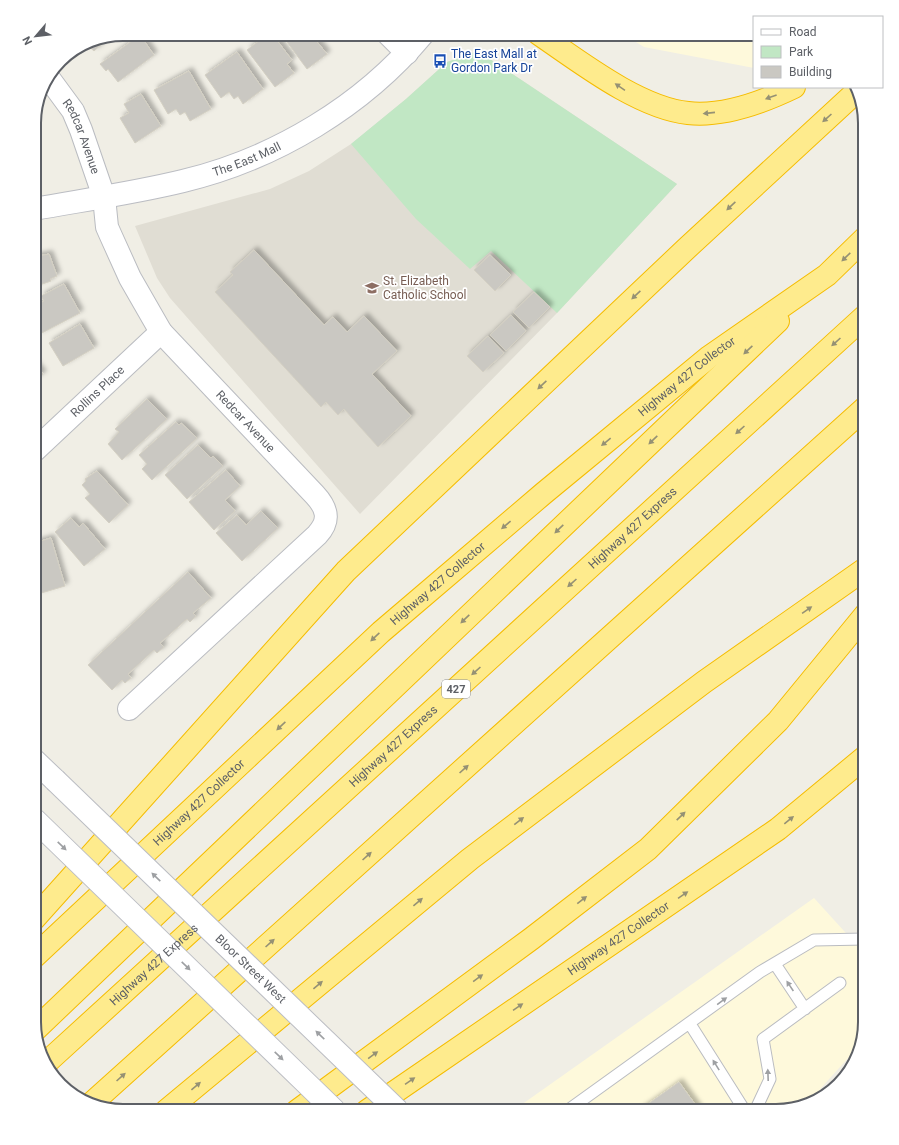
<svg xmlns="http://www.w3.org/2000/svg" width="899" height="1145" font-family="Roboto,sans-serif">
<defs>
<filter id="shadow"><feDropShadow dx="3.5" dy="-3.5" stdDeviation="2" flood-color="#0004"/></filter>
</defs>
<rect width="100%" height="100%" fill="#f0eee5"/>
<!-- commercial -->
<path fill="#fef9db" d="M 623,34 L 754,34 L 754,68 L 644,47 Z
M 814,898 L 865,954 L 865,1023 L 859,1046 L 821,1088 L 816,1099 L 777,1111 L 526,1111 L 521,1105 Z"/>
<!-- education -->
<path fill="#e0ddd3" d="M 478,51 L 677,184 L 557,313 L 360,514 L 170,298 L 157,278 L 135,226 L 270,189 L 309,171 L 351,144 L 406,99 L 447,62 Z"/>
<!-- green -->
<path fill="#c1e7c4" d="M 478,51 L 677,184 L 557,313 L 491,251 L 470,269 L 416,219 L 351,144 L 406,99 L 447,62 Z"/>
<!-- building -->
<path fill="#cac8c2" stroke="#d4d0c3" filter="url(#shadow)" d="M 268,34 L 272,34 L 292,60 L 287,64 L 294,73 L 275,87 L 247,50 Z
M 281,34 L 317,34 L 313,37 L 327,54 L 307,69 Z
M 140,35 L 154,55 L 118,82 L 108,69 L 106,71 L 100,64 Z
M 110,37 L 94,51 L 85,43 L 89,41 Z
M 237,52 L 263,89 L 243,104 L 238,96 L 234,99 L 229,92 L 221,98 L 205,75 Z
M 189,71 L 211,109 L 190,121 L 185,112 L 180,115 L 176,109 L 168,114 L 154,90 Z
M 141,94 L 161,126 L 135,143 L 120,118 L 129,113 L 124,104 Z
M 254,250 L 324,325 L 333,317 L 347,332 L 364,316 L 397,351 L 372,374 L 411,416 L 378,447 L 344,409 L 338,415 L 326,402 L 321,407 L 215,292 L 233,275 L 230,272 Z
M 49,254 L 57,276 L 50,279 L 51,281 L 34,287 L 34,257 Z
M 490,255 L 511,275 L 495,291 L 474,270 Z
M 64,284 L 80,313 L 38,335 L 34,328 L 34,306 L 44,301 L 41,296 Z
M 534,292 L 550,307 L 529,328 L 513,312 Z
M 511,315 L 526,331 L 506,351 L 490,335 Z
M 80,324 L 94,348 L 63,366 L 49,343 Z
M 488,336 L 504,353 L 483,372 L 467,356 Z
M 34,363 L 43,374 L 34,380 Z
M 147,399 L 167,419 L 122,460 L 108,444 L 119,432 L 115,429 Z
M 176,422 L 179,425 L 181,423 L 197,438 L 152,480 L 142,469 L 147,464 L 139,455 Z
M 198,445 L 211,458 L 213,456 L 223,466 L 187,499 L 165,475 Z
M 226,470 L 240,486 L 225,500 L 235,511 L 214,530 L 189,502 Z
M 97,471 L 128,505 L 109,523 L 85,498 L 90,494 L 82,485 L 86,481 L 85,479 Z
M 261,511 L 278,528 L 242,561 L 216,533 L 237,515 L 246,525 Z
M 71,518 L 79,527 L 83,523 L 105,549 L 84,566 L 55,532 Z
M 51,538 L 65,586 L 38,594 L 34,581 L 34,543 Z
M 188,572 L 211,598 L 193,613 L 196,616 L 190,622 L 187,619 L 160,643 L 164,647 L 157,653 L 154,650 L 128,674 L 131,678 L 125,683 L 122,680 L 112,690 L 88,665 Z
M 679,1082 L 700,1111 L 638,1111 Z"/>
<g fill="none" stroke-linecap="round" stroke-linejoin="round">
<defs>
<path id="service" d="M 775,964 L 805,1009
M 690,1024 L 745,1111
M 571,1108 L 760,972 L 814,940 L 865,939
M 755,1111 L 770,1079 L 763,1039 L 840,983"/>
<g id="minor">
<path d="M 388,34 L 407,53"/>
<path id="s1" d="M 48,77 L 73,111 L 81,130 L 104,197 L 107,227 L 111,236 L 130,278 L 161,332 L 315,495 C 327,508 331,520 317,535 L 129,709"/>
<path id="s2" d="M 34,451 L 161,332"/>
</g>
<g id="secondary">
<path id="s3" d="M 34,209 C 84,200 134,193 183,181 C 275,159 363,106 423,34"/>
<path d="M 34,760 L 55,780"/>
</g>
<g id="motorway">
<path d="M 539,34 C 580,62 639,108 688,113 C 724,117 763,102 794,87"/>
<path d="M 34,919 L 346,571 L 687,248 L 856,92"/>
<path id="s4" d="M 34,957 L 381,632 L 544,493 L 709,357 L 827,275 L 865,238"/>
<path d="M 36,1029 L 778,321"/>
<path id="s5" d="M 46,1063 L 865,316"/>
<path d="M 92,1103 L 865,408"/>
<path d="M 166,1111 L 470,859 L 704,682 L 865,569"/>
<path d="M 297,1111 L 531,939 L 648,849 L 778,721 L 865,615"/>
<path id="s6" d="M 367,1111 L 778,829 L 865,757"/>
</g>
</defs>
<!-- service casing -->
<use href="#service" stroke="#babcc1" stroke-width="13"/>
<!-- minor casing -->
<use href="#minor" stroke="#babcc1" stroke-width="24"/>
<!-- secondary casing -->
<use href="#secondary" stroke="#bbbdc3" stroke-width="24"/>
<!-- motorway casing -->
<use href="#motorway" stroke="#f5bc00" stroke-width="24"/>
<!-- service -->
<use href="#service" stroke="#fff" stroke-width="11"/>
<!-- minor -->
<use href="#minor" stroke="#fff" stroke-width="22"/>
<!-- secondary -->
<use href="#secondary" stroke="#fff" stroke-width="22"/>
<!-- motorway -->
<use href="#motorway" stroke="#feeb8d" stroke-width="22"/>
<defs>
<g id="secondary-bridge">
<path id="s7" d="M 55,780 L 398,1111"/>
<path d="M 34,819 L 335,1111"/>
</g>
</defs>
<!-- secondary-bridge casing -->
<use href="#secondary-bridge" stroke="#bbbdc3" stroke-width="24" stroke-linecap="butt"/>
<!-- secondary-bridge -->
<use href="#secondary-bridge" stroke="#fff" stroke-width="22"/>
</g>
<!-- one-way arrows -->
<defs><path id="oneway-solid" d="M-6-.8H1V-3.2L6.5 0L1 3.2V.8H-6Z"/></defs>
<g fill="#959174">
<use href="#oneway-solid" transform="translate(620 87) rotate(-146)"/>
<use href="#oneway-solid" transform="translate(771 97) rotate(160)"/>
<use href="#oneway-solid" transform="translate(709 113) rotate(174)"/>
<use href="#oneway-solid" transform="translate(827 118) rotate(138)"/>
<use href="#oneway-solid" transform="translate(731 206) rotate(137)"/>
<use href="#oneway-solid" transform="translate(846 257) rotate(136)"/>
<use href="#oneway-solid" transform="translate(636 295) rotate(137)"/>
<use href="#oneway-solid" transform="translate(836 342) rotate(138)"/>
<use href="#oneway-solid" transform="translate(748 350) rotate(137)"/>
<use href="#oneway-solid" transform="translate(542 385) rotate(137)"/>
<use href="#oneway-solid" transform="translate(740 430) rotate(138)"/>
<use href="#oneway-solid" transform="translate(653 440) rotate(136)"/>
<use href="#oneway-solid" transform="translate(606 442) rotate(141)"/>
<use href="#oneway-solid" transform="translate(506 525) rotate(140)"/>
<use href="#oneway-solid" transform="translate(559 529) rotate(136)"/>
<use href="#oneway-solid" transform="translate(572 583) rotate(138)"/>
<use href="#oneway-solid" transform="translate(807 610) rotate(-35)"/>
<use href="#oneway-solid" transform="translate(465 619) rotate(136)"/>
<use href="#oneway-solid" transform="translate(375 637) rotate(137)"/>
<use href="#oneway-solid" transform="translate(476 671) rotate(138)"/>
<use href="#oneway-solid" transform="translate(281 726) rotate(137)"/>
<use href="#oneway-solid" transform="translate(464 769) rotate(-42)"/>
<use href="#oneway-solid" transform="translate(681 816) rotate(-44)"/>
<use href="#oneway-solid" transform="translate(789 820) rotate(-39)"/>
<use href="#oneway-solid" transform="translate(519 821) rotate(-38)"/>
<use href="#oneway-solid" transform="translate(367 856) rotate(-42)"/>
<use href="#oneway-solid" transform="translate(683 895) rotate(-34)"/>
<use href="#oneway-solid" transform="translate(582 900) rotate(-38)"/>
<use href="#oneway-solid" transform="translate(418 902) rotate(-40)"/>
<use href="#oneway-solid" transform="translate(270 943) rotate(-42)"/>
<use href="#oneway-solid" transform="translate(478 978) rotate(-36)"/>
<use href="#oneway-solid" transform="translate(318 985) rotate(-40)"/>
<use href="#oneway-solid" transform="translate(518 1007) rotate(-34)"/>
<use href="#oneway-solid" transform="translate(373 1055) rotate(-36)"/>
<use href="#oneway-solid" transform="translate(121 1077) rotate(-42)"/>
<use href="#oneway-solid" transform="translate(410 1081) rotate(-34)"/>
<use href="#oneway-solid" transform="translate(196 1086) rotate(-40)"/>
</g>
<g fill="#9ea0a3">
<use href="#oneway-solid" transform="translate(62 846) rotate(44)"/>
<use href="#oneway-solid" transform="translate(156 877) rotate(-136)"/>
<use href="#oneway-solid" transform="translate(186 966) rotate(44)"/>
<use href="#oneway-solid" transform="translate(790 986) rotate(-124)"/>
<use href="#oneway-solid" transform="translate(722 1001) rotate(-36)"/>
<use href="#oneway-solid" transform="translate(320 1035) rotate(-136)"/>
<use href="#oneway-solid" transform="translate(279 1056) rotate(44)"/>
<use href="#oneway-solid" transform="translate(716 1065) rotate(-122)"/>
<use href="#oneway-solid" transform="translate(768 1075) rotate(-92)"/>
</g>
<!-- icons -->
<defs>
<symbol id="bus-bare" viewBox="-9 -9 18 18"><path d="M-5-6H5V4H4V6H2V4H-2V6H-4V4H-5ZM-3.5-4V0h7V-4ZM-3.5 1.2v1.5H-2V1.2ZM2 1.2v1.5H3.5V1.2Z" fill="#1a4fb4" stroke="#fff" stroke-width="2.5" paint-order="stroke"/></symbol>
<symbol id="school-bare" viewBox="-9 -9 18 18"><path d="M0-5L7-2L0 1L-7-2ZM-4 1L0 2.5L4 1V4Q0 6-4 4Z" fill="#8d6e63" stroke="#fff" stroke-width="2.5" paint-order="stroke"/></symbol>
</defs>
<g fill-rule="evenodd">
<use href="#bus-bare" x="430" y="51" width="20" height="20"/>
<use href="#school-bare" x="362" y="278" width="20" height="20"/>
</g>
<g text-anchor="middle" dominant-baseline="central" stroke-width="3.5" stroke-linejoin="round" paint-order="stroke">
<!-- shield labels -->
<rect fill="#fff" stroke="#8e9094" stroke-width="1" x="442" y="680" width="28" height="18" rx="3"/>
<g font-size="11" font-weight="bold" fill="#5d6066">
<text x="456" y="689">427</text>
</g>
<!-- transit labels -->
<g font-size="12" fill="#164399" stroke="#fff" text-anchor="start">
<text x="451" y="54">The East Mall at<tspan x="451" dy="14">Gordon Park Dr</tspan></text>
</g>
<!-- street labels -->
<g font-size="12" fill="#5d6066" stroke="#fff">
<text stroke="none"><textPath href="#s1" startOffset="69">Redcar Avenue</textPath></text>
<text stroke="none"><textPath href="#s3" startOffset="219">The East Mall</textPath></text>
<text stroke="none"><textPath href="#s4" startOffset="874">Highway 427 Collector</textPath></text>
<text stroke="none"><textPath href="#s2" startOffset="87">Rollins Place</textPath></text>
<text stroke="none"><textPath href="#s1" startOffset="405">Redcar Avenue</textPath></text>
<text stroke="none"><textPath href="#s5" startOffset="794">Highway 427 Express</textPath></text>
<text stroke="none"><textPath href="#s4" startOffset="550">Highway 427 Collector</textPath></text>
<text stroke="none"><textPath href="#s5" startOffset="470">Highway 427 Express</textPath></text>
<text stroke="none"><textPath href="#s4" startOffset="226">Highway 427 Collector</textPath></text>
<text stroke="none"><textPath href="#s6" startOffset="305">Highway 427 Collector</textPath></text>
<text stroke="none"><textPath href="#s5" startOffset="146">Highway 427 Express</textPath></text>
<text stroke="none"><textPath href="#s7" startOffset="272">Bloor Street West</textPath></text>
</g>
<!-- education labels -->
<g font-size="12" fill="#785e54" stroke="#fff" text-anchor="start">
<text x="383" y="281">St. Elizabeth<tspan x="383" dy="14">Catholic School</tspan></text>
</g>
</g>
<!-- crop -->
<path d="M0 0H899V1145H0ZM123 41H776A82 82 0 0 1 858 123V1022A82 82 0 0 1 776 1104H123A82 82 0 0 1 41 1022V123A82 82 0 0 1 123 41Z" fill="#fff" fill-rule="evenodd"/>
<path fill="none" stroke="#5d6066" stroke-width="2" d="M123 41H776A82 82 0 0 1 858 123V1022A82 82 0 0 1 776 1104H123A82 82 0 0 1 41 1022V123A82 82 0 0 1 123 41Z"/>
<!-- legend -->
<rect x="753" y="16" width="130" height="72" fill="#ffffff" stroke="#bebfc2"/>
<rect x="761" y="29" width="20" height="6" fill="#ffffff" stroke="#bebfc2"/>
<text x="789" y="36" font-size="12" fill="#5d6066">Road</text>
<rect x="761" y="46" width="20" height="12" fill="#c1e7c4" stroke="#bebfc2"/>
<text x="789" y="56" font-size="12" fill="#5d6066">Park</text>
<rect x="761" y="66" width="20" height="12" fill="#cac8c2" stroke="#bebfc2"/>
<text x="789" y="76" font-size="12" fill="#5d6066">Building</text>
<!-- north arrow -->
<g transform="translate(36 36) rotate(242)" stroke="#ffffff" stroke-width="3" paint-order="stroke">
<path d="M0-3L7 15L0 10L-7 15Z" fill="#5d6066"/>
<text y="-6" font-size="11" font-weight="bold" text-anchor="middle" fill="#5d6066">N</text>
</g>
</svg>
